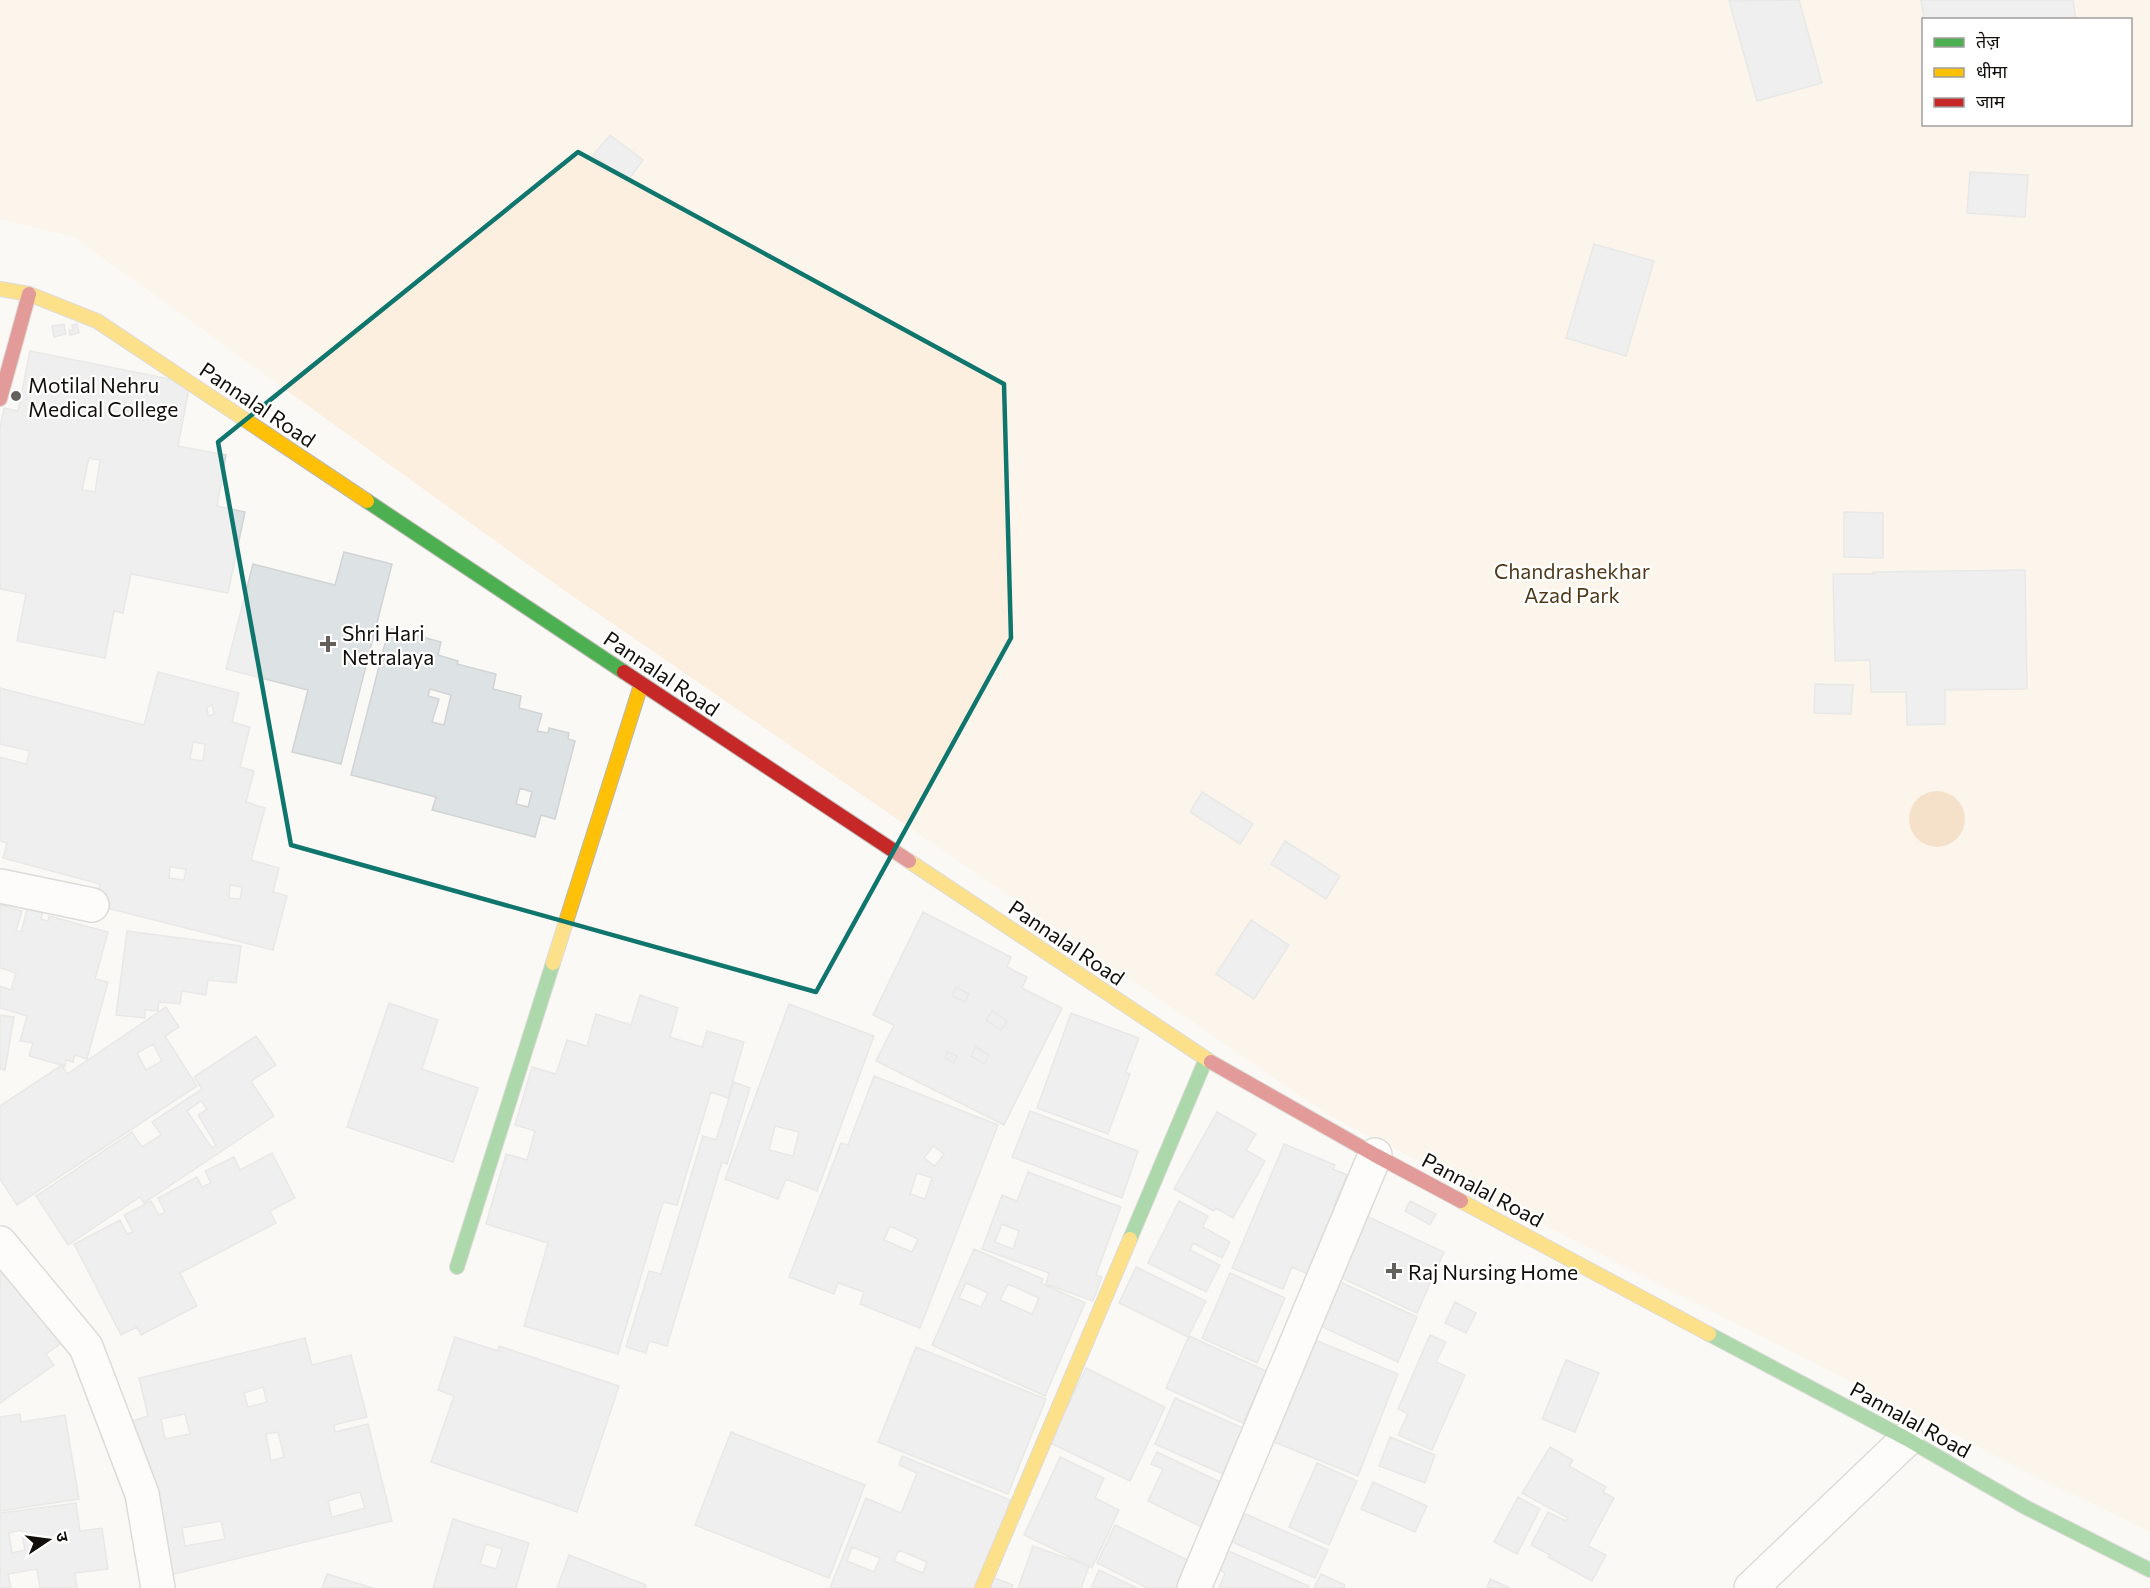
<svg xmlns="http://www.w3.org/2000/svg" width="2150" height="1588" font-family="Commissioner,'Noto Sans Devanagari',sans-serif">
<rect width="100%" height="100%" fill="#fbf9f6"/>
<!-- green -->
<path fill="#fcefdf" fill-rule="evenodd" d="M 0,0 L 2150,0 L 2150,1532 L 2041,1479 L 1328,1115 L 555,584 L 74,237 L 0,219 ZM 1924,20 L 2130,20 L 2130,124 L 1924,124 Z"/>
<!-- water -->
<path fill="#eec492" d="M1909 819a28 28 0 1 1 56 0a28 28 0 1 1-56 0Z"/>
<!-- building -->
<path fill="#dde2e4" stroke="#d1d4d4" stroke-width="1.5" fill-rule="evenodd" d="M 1799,0 L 1822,83 L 1757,101 L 1729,1 Z
M 1921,0 L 2073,0 L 2076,20 L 1924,20 Z
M 610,135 L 643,160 L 630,178 L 615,171 L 593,155 Z
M 1970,172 L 2028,175 L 2025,217 L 1967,213 Z
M 1594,244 L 1654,261 L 1626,356 L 1566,338 Z
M 64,324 L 66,334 L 54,337 L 52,326 Z
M 77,324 L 79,333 L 70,335 L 69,330 L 73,330 L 72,325 Z
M 30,351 L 190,383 L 178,446 L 226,455 L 217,506 L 245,512 L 228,593 L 131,574 L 123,613 L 114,611 L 105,658 L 17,641 L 26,594 L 0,589 L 0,428 L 4,408 L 18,411 ZM 89,458 L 100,460 L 95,492 L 82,490 Z
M 1844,512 L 1883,513 L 1883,558 L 1844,557 Z
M 344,552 L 392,564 L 341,764 L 292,752 L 308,690 L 226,669 L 253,564 L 335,585 Z
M 2025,570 L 2027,689 L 1945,690 L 1945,724 L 1907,725 L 1906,692 L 1871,692 L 1870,660 L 1835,661 L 1833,574 L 1873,574 L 1873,572 Z
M 389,628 L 441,642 L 438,655 L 458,661 L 457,664 L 496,674 L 493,689 L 521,696 L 519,708 L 542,714 L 537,731 L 548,733 L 549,728 L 569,733 L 568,739 L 575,741 L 555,819 L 541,815 L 535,837 L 432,810 L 436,797 L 351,775 ZM 430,689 L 451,695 L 444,725 L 432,722 L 439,699 L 428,696 ZM 520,788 L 532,792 L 528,807 L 516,804 Z
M 158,672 L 239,693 L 232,722 L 250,727 L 240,767 L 254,771 L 246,802 L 265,808 L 251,860 L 279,868 L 273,892 L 287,896 L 273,950 L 95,905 L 100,884 L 3,858 L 7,843 L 0,841 L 0,757 L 26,764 L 30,751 L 0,744 L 0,688 L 144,725 ZM 212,705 L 214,714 L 208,716 L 207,707 ZM 193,742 L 205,744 L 203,761 L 190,759 ZM 170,867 L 186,869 L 184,880 L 169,878 ZM 230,885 L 242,887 L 240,899 L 229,898 Z
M 1815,684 L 1853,685 L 1851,714 L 1814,713 Z
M 1202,792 L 1253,824 L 1240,844 L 1190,812 Z
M 1285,841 L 1340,876 L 1326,899 L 1271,864 Z
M 0,905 L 22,911 L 16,931 L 21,932 L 28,907 L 43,911 L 41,919 L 48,921 L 49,916 L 108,932 L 95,979 L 108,982 L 87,1059 L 75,1055 L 73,1062 L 66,1060 L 65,1066 L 29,1056 L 33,1043 L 20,1041 L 27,1016 L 0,1008 L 0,986 L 11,990 L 16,973 L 0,968 Z
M 923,912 L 1011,957 L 1007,967 L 1027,977 L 1022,988 L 1062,1008 L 1004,1125 L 876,1061 L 894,1025 L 873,1015 ZM 956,987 L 969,994 L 965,1002 L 952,996 ZM 992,1011 L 1007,1021 L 1001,1030 L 986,1020 ZM 976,1047 L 989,1055 L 984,1064 L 971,1056 ZM 947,1052 L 957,1056 L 954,1063 L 945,1058 Z
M 1251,920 L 1289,945 L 1254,999 L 1216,974 Z
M 127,931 L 241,946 L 236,983 L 208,980 L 206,995 L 182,991 L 180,1004 L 159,1002 L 158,1011 L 145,1010 L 145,1018 L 116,1015 Z
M 956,987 L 969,994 L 965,1002 L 952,996 Z
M 640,995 L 678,1008 L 670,1037 L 702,1047 L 707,1031 L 744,1042 L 728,1098 L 711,1092 L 677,1205 L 663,1202 L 618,1354 L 524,1326 L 548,1243 L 486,1224 L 506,1154 L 527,1160 L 535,1131 L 515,1125 L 532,1067 L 556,1074 L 567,1040 L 587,1046 L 596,1014 L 631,1025 Z
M 389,1003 L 438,1020 L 422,1069 L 478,1088 L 453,1162 L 347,1127 Z
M 789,1004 L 874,1036 L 817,1191 L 786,1179 L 778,1199 L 725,1179 ZM 775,1126 L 799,1132 L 793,1156 L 769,1150 Z
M 166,1007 L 179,1027 L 165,1036 L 197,1086 L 17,1205 L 0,1179 L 0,1106 L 62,1065 L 67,1074 ZM 153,1044 L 162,1061 L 146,1070 L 137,1053 Z
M 992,1011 L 1007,1021 L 1001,1030 L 986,1020 Z
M 1071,1013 L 1139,1038 L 1126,1072 L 1130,1074 L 1108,1134 L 1037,1108 Z
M 0,1015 L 14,1017 L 5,1070 L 0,1069 Z
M 256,1036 L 276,1065 L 251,1081 L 274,1116 L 144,1203 L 140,1197 L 68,1245 L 36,1196 L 132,1132 L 142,1147 L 161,1135 L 152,1122 L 202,1089 L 194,1077 ZM 201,1101 L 207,1109 L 198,1115 L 216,1145 L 212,1148 L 187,1111 Z
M 976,1047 L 989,1055 L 984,1064 L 971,1056 Z
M 947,1052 L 957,1056 L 954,1063 L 945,1058 Z
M 874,1076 L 998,1125 L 920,1328 L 860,1304 L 864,1292 L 838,1283 L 834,1294 L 789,1277 L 841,1143 L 848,1145 ZM 933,1146 L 944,1154 L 935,1166 L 924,1158 ZM 917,1173 L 932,1178 L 925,1199 L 910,1194 ZM 890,1226 L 918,1239 L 912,1252 L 884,1240 Z
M 734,1082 L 750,1088 L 727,1164 L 722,1162 L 667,1346 L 649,1341 L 646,1353 L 626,1347 L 649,1271 L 661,1274 L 703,1136 L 716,1140 Z
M 1030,1111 L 1138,1151 L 1122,1198 L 1012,1157 Z
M 1217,1112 L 1256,1134 L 1246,1150 L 1265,1161 L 1233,1218 L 1216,1208 L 1214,1211 L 1174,1189 Z
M 1284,1144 L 1335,1165 L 1333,1169 L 1347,1175 L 1334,1205 L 1341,1208 L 1312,1276 L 1292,1267 L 1283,1289 L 1232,1268 Z
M 272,1153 L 295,1198 L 270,1211 L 276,1223 L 180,1273 L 197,1306 L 141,1335 L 137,1327 L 121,1335 L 74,1244 L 120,1220 L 127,1234 L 133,1232 L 124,1215 L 151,1201 L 159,1215 L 165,1212 L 158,1198 L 197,1177 L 202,1187 L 211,1183 L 205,1171 L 234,1157 L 240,1170 Z
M 1028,1172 L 1121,1207 L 1096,1275 L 1102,1277 L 1093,1301 L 1046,1284 L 1049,1273 L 982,1249 L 1002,1195 L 1017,1201 ZM 1002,1224 L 1019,1231 L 1013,1249 L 995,1242 Z
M 1179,1201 L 1208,1216 L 1203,1227 L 1230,1242 L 1222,1258 L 1193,1243 L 1190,1250 L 1220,1265 L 1206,1292 L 1148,1263 Z
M 1410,1201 L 1436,1214 L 1430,1225 L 1405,1211 Z
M 1362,1214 L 1444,1252 L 1417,1313 L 1335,1275 Z
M 974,1249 L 1043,1279 L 1041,1283 L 1085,1303 L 1045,1396 L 932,1345 ZM 966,1283 L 988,1293 L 981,1307 L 959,1298 ZM 1008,1284 L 1039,1298 L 1032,1314 L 1000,1300 Z
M 1136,1267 L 1206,1301 L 1188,1337 L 1119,1303 Z
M 0,1270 L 5,1276 L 14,1270 L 64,1341 L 46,1354 L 54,1365 L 0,1403 Z
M 1230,1273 L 1285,1298 L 1257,1363 L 1202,1338 Z
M 1338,1281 L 1417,1317 L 1398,1362 L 1318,1325 Z
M 1455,1302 L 1476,1313 L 1466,1333 L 1445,1323 Z
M 1430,1335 L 1446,1342 L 1436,1362 L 1465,1375 L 1432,1450 L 1398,1435 L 1408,1414 L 1398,1409 Z
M 1189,1336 L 1266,1371 L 1243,1423 L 1166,1388 Z
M 455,1337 L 498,1351 L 499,1346 L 619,1386 L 577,1512 L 431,1462 L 454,1396 L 438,1390 Z
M 305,1338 L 312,1365 L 351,1355 L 367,1417 L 334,1425 L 335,1432 L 368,1424 L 392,1521 L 170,1575 L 132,1421 L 148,1416 L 139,1378 ZM 263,1387 L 267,1402 L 248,1407 L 244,1393 ZM 185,1414 L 190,1434 L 165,1439 L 161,1419 ZM 278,1432 L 284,1457 L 271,1461 L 266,1434 ZM 360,1492 L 365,1508 L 332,1517 L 328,1501 ZM 221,1521 L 225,1539 L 185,1546 L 182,1528 Z
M 1315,1340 L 1398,1374 L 1358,1476 L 1274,1442 Z
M 916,1347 L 1046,1399 L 1008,1494 L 878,1442 Z
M 1566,1360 L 1599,1373 L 1575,1432 L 1542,1419 Z
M 1086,1368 L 1165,1407 L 1130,1481 L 1050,1443 Z
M 1175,1398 L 1245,1429 L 1225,1475 L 1155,1444 Z
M 20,1414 L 21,1422 L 65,1415 L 79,1499 L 0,1511 L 0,1417 Z
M 731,1432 L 865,1485 L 829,1578 L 695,1525 Z
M 1390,1437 L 1435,1455 L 1425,1483 L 1379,1466 Z
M 1550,1447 L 1573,1460 L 1569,1466 L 1606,1487 L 1603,1492 L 1614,1498 L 1588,1546 L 1606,1555 L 1592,1581 L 1548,1557 L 1550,1555 L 1531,1545 L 1548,1512 L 1566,1521 L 1568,1518 L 1522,1493 Z
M 1157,1452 L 1231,1487 L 1210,1531 L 1148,1501 L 1163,1469 L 1151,1464 Z
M 902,1456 L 1010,1500 L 992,1577 L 1013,1585 L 1012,1588 L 830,1588 L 866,1498 L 901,1513 L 917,1473 L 899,1465 ZM 852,1547 L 880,1558 L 874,1572 L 847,1561 ZM 899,1550 L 927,1562 L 923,1573 L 894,1561 Z
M 1060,1457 L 1104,1478 L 1095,1498 L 1119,1510 L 1092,1568 L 1024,1535 Z
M 1317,1463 L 1357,1481 L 1329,1545 L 1289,1527 Z
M 1373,1482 L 1427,1506 L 1415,1532 L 1361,1509 Z
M 1518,1497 L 1540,1509 L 1517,1554 L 1494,1542 Z
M 76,1503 L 80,1531 L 102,1528 L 108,1569 L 75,1573 L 77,1588 L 40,1588 L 37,1569 L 8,1574 L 11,1588 L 0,1588 L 0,1513 ZM 21,1530 L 25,1550 L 12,1553 L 9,1533 Z
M 1243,1513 L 1328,1550 L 1315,1578 L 1230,1541 Z
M 453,1519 L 529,1543 L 516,1588 L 433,1588 ZM 486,1544 L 502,1549 L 496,1569 L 480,1564 Z
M 1115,1525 L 1196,1564 L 1185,1588 L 1147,1588 L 1097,1563 Z
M 1033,1546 L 1089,1566 L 1081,1588 L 1018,1588 Z
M 1224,1549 L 1309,1586 L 1308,1588 L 1219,1588 L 1225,1573 L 1216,1568 Z
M 569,1555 L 646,1585 L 645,1588 L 557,1588 Z
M 1099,1570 L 1137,1588 L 1091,1588 Z
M 327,1574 L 373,1588 L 322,1588 Z
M 1321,1574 L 1345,1585 L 1344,1588 L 1314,1588 Z
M 1490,1579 L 1510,1588 L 1487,1588 Z"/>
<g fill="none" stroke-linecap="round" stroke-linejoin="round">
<defs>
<path id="street" d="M 0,886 L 92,905
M 0,1243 L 86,1347 L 142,1494 L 158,1588
M 1194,1588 L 1375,1155
M 1751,1588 L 1907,1439"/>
<path id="fast" d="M 367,501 L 624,672
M 1130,1239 L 1206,1059
M 457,1267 L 553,963
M 1709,1334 L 1907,1439 L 2025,1507 L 2150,1570"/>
<path id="slow" d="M 0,289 L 29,294 L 97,321 L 367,501
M 909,861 L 1211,1062
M 553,963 L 641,685
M 1461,1201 L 1709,1334
M 982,1588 L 1130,1239"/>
<path id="jam" d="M 0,399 L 29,294
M 624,672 L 909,861
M 1211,1062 L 1375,1155 L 1461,1201"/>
</defs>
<!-- street casing -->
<use href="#street" stroke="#bab8b4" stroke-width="36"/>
<!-- fast casing -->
<use href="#fast" stroke="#bab8b4" stroke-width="16"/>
<!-- slow casing -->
<use href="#slow" stroke="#bab8b4" stroke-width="16"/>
<!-- jam casing -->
<use href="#jam" stroke="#bab8b4" stroke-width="16"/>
<!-- street -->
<use href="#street" stroke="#fefefe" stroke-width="33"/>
<!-- fast -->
<use href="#fast" stroke="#4caf50" stroke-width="14"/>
<!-- slow -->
<use href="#slow" stroke="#ffc107" stroke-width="14"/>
<!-- jam -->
<use href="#jam" stroke="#c62828" stroke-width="14"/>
</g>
<!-- marked area -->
<path d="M0 0H2150V1588H0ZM 578,152 L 1004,384 L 1011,638 L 816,992 L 291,845 L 218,442 Z" fill="#fbf9f6" fill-opacity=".55" fill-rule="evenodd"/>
<path fill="none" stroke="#0f766e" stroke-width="4.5" stroke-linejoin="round" d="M 578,152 L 1004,384 L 1011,638 L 816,992 L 291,845 L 218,442 Z"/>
<!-- markers -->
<g fill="#64615d" stroke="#fff" stroke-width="2">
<circle cx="16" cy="396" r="6"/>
<path d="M325 635h6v6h6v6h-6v6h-6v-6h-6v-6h6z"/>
<path d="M1391 1262h6v6h6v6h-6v6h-6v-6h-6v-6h6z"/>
</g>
<g text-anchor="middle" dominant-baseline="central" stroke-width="4.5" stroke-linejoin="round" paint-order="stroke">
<!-- poi labels -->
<g font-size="21" fill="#120f0b" stroke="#fff" text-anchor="start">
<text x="28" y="384">Motilal Nehru<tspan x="28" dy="24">Medical College</tspan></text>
<text x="342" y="632">Shri Hari<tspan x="342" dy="24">Netralaya</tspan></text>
<text x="1408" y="1271">Raj Nursing Home</text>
</g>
<!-- street labels -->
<g font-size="21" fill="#120f0b" stroke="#fff">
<text transform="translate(258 404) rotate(34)">Pannalal Road</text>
<text transform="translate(662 673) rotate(34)">Pannalal Road</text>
<text transform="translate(1067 942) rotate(34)">Pannalal Road</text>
<text transform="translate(1483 1189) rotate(28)">Pannalal Road</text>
<text transform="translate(1911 1419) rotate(29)">Pannalal Road</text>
</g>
<!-- park labels -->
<g font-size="21" fill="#51391a" stroke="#fff">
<text x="1572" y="570">Chandrashekhar<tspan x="1572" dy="24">Azad Park</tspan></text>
</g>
</g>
<!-- legend -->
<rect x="1922" y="18" width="210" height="108" fill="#ffffff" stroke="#a09f9d" stroke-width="1.5"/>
<rect x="1934" y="38" width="30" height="9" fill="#4caf50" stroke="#a09f9d" stroke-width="1.5"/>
<text x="1976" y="48" font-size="18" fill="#120f0b">तेज़</text>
<rect x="1934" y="68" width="30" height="9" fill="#ffc107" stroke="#a09f9d" stroke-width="1.5"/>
<text x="1976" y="78" font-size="18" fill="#120f0b">धीमा</text>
<rect x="1934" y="98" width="30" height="9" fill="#c62828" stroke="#a09f9d" stroke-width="1.5"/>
<text x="1976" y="108" font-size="18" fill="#120f0b">जाम</text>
<!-- north arrow -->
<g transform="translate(48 1540) rotate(77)" stroke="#ffffff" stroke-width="4.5" paint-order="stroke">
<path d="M0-4.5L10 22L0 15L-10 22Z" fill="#120f0b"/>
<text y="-9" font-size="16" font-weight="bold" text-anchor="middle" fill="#120f0b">उ</text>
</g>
</svg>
